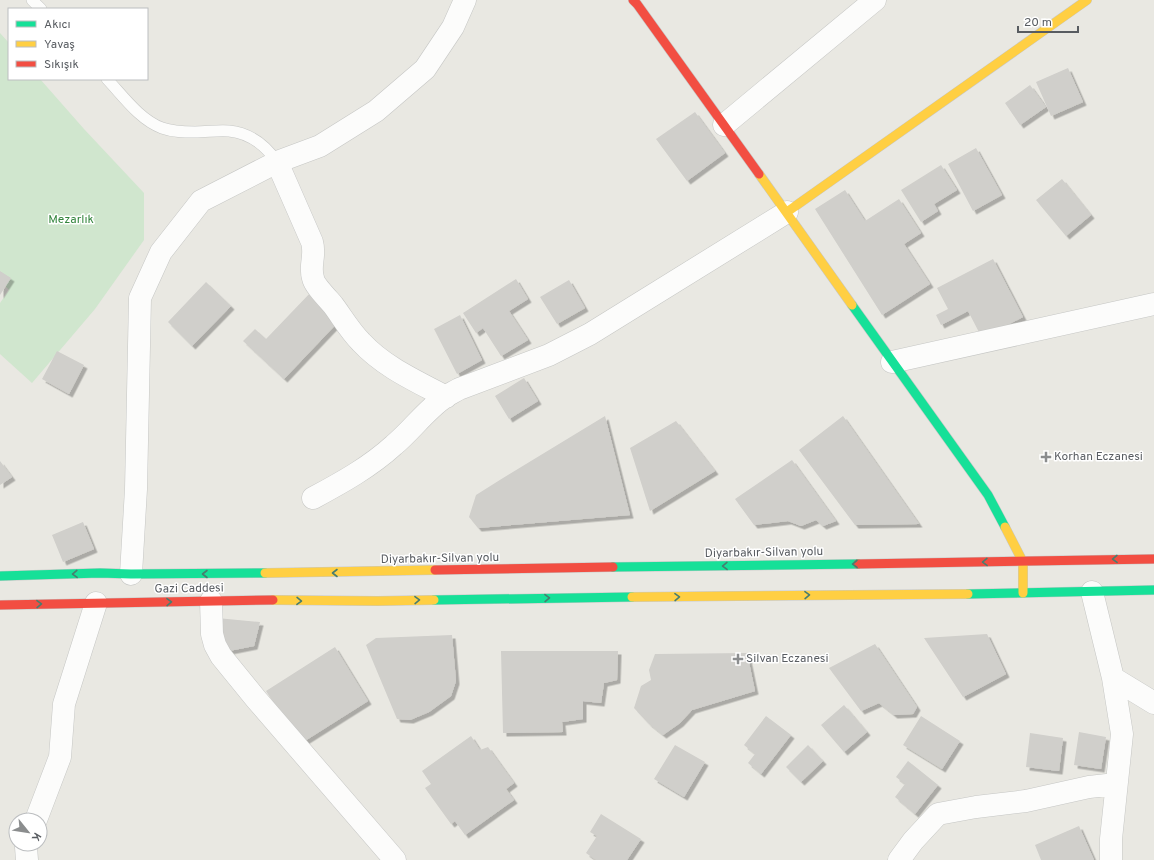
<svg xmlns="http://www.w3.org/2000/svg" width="1154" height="860" font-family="Overpass,sans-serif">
<defs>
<filter id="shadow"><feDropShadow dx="3.5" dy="3.5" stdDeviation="0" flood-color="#0004"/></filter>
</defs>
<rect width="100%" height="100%" fill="#e9e8e2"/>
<!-- green -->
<path fill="#d0e6ce" d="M 0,33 L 9,43 L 9,79 L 40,79 L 84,129 L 144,193 L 144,240 L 95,309 L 32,383 L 0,354 L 0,303 L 9,290 L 0,280 Z"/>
<!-- building -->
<path fill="#d0cfcb" filter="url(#shadow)" d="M 1068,68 L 1083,102 L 1051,116 L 1036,82 Z
M 1030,85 L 1046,107 L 1020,125 L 1005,103 Z
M 695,112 L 725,153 L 687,181 L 656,139 Z
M 976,148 L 1002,195 L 973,211 L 948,164 Z
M 941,165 L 957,190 L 934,204 L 938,211 L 921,222 L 901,190 Z
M 1062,179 L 1091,215 L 1066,236 L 1036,200 Z
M 845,190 L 865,221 L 899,199 L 921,233 L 904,244 L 930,284 L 882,315 L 815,209 Z
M 993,259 L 1023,317 L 982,338 L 968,311 L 941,325 L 936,315 L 948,309 L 937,288 Z
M 0,271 L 11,278 L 0,295 Z
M 516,279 L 528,299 L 509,311 L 528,340 L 501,356 L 483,328 L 476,333 L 463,313 Z
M 569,280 L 585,308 L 557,324 L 540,297 Z
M 206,282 L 231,306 L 192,346 L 168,322 Z
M 312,291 L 341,319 L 284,379 L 243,341 L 255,329 L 266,339 Z
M 460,315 L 482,360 L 457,374 L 434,329 Z
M 57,351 L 84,365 L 69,394 L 42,379 Z
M 524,378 L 538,401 L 509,419 L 495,396 Z
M 605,416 L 630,515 L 478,528 L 469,517 L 476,495 L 503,478 Z
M 843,416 L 919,524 L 855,525 L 799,450 Z
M 676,421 L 715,471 L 650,511 L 630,448 Z
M 792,460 L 836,521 L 823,526 L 816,520 L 801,526 L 788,521 L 754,525 L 735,499 Z
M 0,461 L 12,477 L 0,485 Z
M 83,522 L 94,549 L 63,562 L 52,535 Z
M 217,618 L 260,622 L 254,646 L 229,651 L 217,641 Z
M 987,634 L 1006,674 L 963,697 L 924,638 Z
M 452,635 L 456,681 L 451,696 L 429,712 L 410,720 L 397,719 L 366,645 L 376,638 Z
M 875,644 L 917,707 L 913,714 L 894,715 L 879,703 L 861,711 L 829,668 Z
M 335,647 L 368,701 L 300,744 L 266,691 Z
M 501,651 L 618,651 L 617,680 L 604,683 L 601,703 L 583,701 L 583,719 L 562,722 L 563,732 L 503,733 Z
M 747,653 L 755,691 L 692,710 L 680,723 L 663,735 L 648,723 L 634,708 L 641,686 L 651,680 L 649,670 L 655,654 Z
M 844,705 L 867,732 L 844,752 L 821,725 Z
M 766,716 L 791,735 L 761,774 L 748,763 L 755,754 L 744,745 Z
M 921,716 L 960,741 L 942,769 L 903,745 Z
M 1079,732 L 1106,737 L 1101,769 L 1074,765 Z
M 1030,733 L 1063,738 L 1059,771 L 1026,767 Z
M 471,736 L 480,750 L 488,747 L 514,783 L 506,789 L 514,800 L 465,835 L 455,821 L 451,824 L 425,788 L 431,784 L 422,771 Z
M 675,745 L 705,762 L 684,797 L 654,779 Z
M 808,745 L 823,761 L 801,782 L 786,767 Z
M 908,761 L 938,785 L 915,814 L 895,797 L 905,784 L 896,777 Z
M 601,814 L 641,839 L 627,860 L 596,860 L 586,853 L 597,836 L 590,832 Z
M 1079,826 L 1094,860 L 1041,860 L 1035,845 Z"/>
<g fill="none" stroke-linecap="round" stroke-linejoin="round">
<defs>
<path id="lane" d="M 32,0 L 41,9
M 107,79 C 123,96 140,120 162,128 C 173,132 184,132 195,132 C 207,132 218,130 229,131 C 250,133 266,146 277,162"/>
<path id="street" d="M 724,125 L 875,0
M 277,162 L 312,242 C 316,256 309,265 313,278 C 314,285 328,299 333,305 C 342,317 350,331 361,342 C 384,367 416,381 446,397
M 892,362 L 1154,304
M 313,498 C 341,483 370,467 394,445 C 412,430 426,410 445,397 C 449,394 454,392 459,389 L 549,355 L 590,334 L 787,212
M 131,574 L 136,489 L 140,298 L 161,252 L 201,201 L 277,162 L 320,146 L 376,111 L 425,69 L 453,27 L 465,0
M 1092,592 L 1113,678 L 1122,734 L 1111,839 L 1111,860
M 211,601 L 212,634 L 215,645 L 221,656 L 256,699 L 395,860
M 1113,678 L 1154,703
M 36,820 L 60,757 L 64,704 L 96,603
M 27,860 L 26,847 L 27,844
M 899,860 L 913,841 L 938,814 L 976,807 L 1026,801 L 1089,787 L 1116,784"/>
<path id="fast" d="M 852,305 L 988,495 L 1005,527
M 613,567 L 858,564
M 0,576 L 100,573 L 131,574 L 265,573
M 968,594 L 1154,590
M 434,600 L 632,597"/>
<path id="slow" d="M 759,174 L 852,305
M 787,212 L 1087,0
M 1005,527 L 1023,562 L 1023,593
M 265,573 L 435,570
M 632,597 L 968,594
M 273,600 L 378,601 L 434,600"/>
<path id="jam" d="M 633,0 L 637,4 L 759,174
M 858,564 L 1154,559
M 435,570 L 613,567
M 0,605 L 273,600"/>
</defs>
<!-- lane casing -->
<use href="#lane" stroke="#c5c6c4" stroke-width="12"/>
<!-- street casing -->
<use href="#street" stroke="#c5c6c4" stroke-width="23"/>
<!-- fast casing -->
<use href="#fast" stroke="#c6c7c6" stroke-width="10"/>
<!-- slow casing -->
<use href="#slow" stroke="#c6c7c6" stroke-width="10"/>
<!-- jam casing -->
<use href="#jam" stroke="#c6c7c6" stroke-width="10"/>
<!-- lane -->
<use href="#lane" stroke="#fcfcfb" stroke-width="11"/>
<!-- street -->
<use href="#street" stroke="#fcfcfb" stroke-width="22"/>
<!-- fast -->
<use href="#fast" stroke="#16e098" stroke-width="9"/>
<!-- slow -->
<use href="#slow" stroke="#ffcf43" stroke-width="9"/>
<!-- jam -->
<use href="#jam" stroke="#f24e42" stroke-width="9"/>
</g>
<!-- one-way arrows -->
<defs><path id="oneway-chevron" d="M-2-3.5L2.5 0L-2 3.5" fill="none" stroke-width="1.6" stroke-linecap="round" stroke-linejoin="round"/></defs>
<g stroke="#487d6f">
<use href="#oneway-chevron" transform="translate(1115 559) rotate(179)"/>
<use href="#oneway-chevron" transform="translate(985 562) rotate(179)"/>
<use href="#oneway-chevron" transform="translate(855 564) rotate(179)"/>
<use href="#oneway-chevron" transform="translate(725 566) rotate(179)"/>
<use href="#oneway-chevron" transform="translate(335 573) rotate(180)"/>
<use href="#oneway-chevron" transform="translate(75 574) rotate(178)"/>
<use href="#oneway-chevron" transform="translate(205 574) rotate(180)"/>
<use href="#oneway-chevron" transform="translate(807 595) rotate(-1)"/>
<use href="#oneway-chevron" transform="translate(677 597) rotate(-1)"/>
<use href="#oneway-chevron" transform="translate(547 598) rotate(-1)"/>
<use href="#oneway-chevron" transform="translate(417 600) rotate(-1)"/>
<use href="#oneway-chevron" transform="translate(299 601) rotate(1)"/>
<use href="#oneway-chevron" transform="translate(169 602) rotate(-1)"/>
<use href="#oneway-chevron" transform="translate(39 604) rotate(-1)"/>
</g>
<!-- markers -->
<g fill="#8b8d8e" stroke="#fff" stroke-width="1.5">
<path d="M1044 451h4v4h4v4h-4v4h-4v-4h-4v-4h4z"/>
<path d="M736 653h4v4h4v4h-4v4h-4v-4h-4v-4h4z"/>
</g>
<g text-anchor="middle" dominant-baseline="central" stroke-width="3" stroke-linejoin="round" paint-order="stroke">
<!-- park labels -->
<g font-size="12" fill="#33853d" stroke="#fff">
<text x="71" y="220">Mezarlık</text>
</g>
<!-- poi labels -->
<g font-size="12" fill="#585c61" stroke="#fff" text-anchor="start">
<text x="1054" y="457">Korhan Eczanesi</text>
<text x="746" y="659">Silvan Eczanesi</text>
</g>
<!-- street labels -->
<g font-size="12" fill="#585c61" stroke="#fff">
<text transform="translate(764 553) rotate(-1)">Diyarbakır-Silvan yolu</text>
<text transform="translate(440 559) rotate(-1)">Diyarbakır-Silvan yolu</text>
<text transform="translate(189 589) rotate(-1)">Gazi Caddesi</text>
</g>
</g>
<!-- legend -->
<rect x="8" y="8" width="140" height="72" fill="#ffffff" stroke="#bcbec0"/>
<rect x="16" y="21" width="20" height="6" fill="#16e098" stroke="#bcbec0"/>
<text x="44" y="28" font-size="12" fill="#585c61">Akıcı</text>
<rect x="16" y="41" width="20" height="6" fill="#ffcf43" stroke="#bcbec0"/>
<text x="44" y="48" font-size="12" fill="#585c61">Yavaş</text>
<rect x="16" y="61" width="20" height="6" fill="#f24e42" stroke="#bcbec0"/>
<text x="44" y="68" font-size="12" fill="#585c61">Sıkışık</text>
<!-- north arrow -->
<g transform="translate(28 832) rotate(120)"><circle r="19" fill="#ffffff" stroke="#bcbec0"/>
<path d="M0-3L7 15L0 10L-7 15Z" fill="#8b8d8e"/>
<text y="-6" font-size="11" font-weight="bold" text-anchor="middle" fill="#585c61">K</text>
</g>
<!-- scale -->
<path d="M1018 26v6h60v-6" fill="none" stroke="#585c61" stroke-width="2"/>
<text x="1024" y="26" font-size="12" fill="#585c61" stroke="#ffffff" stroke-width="3" paint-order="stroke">20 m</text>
</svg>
